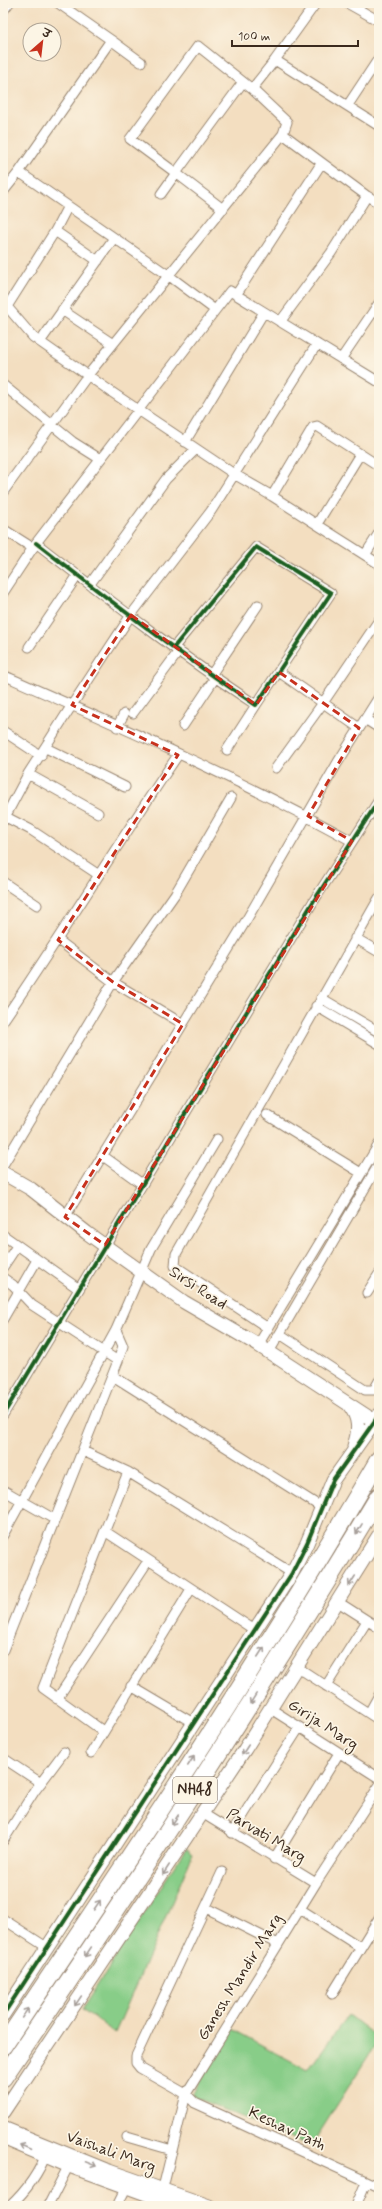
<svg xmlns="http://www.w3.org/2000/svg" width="382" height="2209" font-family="Mynerve,'Playpen Sans Deva',sans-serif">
<rect width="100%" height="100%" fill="#fcf5e5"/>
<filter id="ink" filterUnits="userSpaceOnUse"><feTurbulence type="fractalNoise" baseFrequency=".025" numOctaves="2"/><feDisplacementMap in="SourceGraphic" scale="8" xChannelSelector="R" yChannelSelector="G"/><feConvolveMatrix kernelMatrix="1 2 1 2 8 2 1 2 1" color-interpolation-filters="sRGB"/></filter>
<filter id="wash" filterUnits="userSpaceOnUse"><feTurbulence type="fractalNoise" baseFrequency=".012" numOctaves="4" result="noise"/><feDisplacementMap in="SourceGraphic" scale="16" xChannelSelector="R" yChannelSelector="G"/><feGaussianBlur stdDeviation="0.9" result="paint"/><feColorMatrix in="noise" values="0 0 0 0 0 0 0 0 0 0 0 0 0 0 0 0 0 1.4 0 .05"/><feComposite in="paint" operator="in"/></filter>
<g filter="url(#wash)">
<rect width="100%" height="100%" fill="#f3dec0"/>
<!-- green -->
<path fill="#88cd88" stroke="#627c53" d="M 186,1848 L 193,1854 L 115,2033 L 82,2009 Z
M 348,2015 L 379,2039 L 311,2146 L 192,2096 L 230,2028 L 308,2070 Z"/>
</g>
<g filter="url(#ink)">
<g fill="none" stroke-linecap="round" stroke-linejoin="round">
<defs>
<path id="street" d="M 316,3 L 275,60 L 379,126
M 347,3 L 379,21
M 3,11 L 9,3
M 111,40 L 141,62
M 275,60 L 252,89 L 287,122 L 283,134 L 367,196 L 331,253 L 280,322
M 348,105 L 379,58
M 19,172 L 111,40 L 58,3
M 3,192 L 19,172 L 168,275 L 215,310
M 161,194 L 176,173 L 130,139 L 198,46 L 252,89
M 367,196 L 379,203
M 223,209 L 176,173 L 243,82
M 55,231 L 98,261
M 236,295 L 321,164
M 3,302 L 33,337 L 113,393 L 234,474 L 272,496 L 379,564
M 8,305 L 55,231 L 68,206
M 62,310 L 113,344
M 40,342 L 114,238
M 341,359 L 379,303
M 3,385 L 73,442 L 100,459
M 185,442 L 264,312
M 3,492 L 88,375 L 283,134
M 272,496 L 313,427 L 317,426 L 379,466
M 317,524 L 360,454
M 3,529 L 33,548
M 36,543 C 108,599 180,655 256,705 L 331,593 L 256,547 L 174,647
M 365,555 L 379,533
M 90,584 L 166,479 L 196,449
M 3,593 L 36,543 L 230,291 L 379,382
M 29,647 L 78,575
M 279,672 L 359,728
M 3,675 C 121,727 240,779 352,841
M 211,675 L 258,605
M 133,713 L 179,651
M 365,719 L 379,728
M 183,726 L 215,678
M 117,727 L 124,714
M 3,731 L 41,756
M 46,748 L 125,787
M 227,750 L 256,705
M 276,768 L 323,703 L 379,620
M 28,774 L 98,813
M 6,817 L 31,830 L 99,875
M 3,821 L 28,774 L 72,705 L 131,615 L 211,511 L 317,344
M 3,882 L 37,905
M 355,938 L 379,952
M 58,940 L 113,982 L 183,1024
M 321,998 L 379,1032
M 316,1006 L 379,1044
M 3,1021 C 63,933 118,843 178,755
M 267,1115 L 361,1173
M 103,1156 L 142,1184
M 3,1165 L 113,982 L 175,894 L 231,798
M 65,1217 L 247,919 L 338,762 L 379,697
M 3,1235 L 79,1289
M 3,1267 L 17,1246
M 3,1278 L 13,1285 L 32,1305 L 118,1361
M 367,1293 L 379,1274
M 3,1319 L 37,1260
M 268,1328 L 175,1266 L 176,1254 L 379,898
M 280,1334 L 365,1390 L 374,1390 L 379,1381
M 258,1345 L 379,1144
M 269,1352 L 379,1164
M 113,1376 L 321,1507
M 3,1415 L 313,902 L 379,800
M 83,1451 L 128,1472 L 292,1573
M 3,1490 L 54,1519
M 106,1532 L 256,1631
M 3,1535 L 116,1330 L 151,1249 L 217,1139
M 338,1602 L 379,1628
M 3,1650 L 118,1361 L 123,1346 L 116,1330
M 297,1667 L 379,1720
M 131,1686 L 195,1724
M 326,1686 L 367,1621
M 57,1699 L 148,1561
M 271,1709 L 379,1778
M 369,1713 L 379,1695
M 103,1731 L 43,1688 L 128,1472
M 91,1753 L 191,1589
M 3,1758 L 41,1783
M 202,1813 L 316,1883
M 232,1833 L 299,1728
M 3,1841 L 34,1792 L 64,1752
M 274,1859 L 339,1753
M 222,1872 L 136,2056 L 136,2063 L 140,2068 L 186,2094 L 195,2103 L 379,2187
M 206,1908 L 278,1944
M 300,1909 L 360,1947
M 3,1919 L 48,1948
M 332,1994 L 379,1918
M 127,2137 L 172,2150
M 161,2196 L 186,2094 L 316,1883 L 379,1786
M 10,2206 C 26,2191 39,2173 47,2152
M 48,2206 L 71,2161
M 117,2206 L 126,2188
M 356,2206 L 366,2182"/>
<path id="secondary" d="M 3,1173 L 31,1189 L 87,1233 L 184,1302 L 258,1345 L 379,1424
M 349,1405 C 360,1418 359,1431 354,1446
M 3,2015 L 292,1573 L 307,1543 L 333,1480 L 379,1415
M 3,2112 L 245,1749 L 379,1535
M 3,2128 L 106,2170 L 209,2206
M 3,2138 L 69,2166 L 179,2206"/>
<path id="highway" d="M 3,2046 C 133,1853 262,1660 379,1459
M 3,2078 C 133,1887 260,1694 379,1496"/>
</defs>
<!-- street casing -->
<use href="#street" stroke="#97846f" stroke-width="11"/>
<!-- secondary casing -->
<use href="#secondary" stroke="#97846f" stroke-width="15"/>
<!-- highway casing -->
<use href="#highway" stroke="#97846f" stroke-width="19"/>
<!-- street -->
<use href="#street" stroke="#fff" stroke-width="9"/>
<!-- secondary -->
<use href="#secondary" stroke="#fff" stroke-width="13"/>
<!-- highway -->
<use href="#highway" stroke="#fff" stroke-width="17"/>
<defs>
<path id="cycleway" d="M 36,543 C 108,599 180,655 256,705 L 331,593 L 256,547 L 174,647
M 3,1415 L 313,902 L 379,800
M 3,2015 L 292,1573 L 307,1543 L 333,1480 L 379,1415"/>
</defs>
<!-- cycleway casing -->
<use href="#cycleway" stroke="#fcf5e5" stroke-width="6"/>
<!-- cycleway -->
<use href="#cycleway" stroke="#1b5e20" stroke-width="4"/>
</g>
<!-- one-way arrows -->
<defs><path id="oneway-shaft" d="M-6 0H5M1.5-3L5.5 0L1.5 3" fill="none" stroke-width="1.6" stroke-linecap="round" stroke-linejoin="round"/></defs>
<g stroke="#a79f9a">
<use href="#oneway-shaft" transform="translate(359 1529) rotate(121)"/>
<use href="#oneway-shaft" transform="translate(352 1581) rotate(123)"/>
<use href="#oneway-shaft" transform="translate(261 1652) rotate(-57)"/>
<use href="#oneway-shaft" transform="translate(253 1699) rotate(122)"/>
<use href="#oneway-shaft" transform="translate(245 1750) rotate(123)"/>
<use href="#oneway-shaft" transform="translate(191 1761) rotate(-57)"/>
<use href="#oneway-shaft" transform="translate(175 1820) rotate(123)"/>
<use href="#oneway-shaft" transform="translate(166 1870) rotate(123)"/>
<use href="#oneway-shaft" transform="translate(97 1905) rotate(-56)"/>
<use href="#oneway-shaft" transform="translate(88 1952) rotate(124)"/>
<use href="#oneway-shaft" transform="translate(78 2001) rotate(124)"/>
<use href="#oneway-shaft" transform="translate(25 2013) rotate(-56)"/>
<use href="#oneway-shaft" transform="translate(25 2147) rotate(-157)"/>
<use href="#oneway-shaft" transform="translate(91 2164) rotate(22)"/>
</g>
</g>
<!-- marked area -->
<path fill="none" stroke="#c8321e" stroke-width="3" stroke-dasharray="8 5" stroke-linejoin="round" d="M 131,615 L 256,705 L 279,672 L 359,728 L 308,816 L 352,841 L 105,1245 L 65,1217 L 183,1024 L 113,982 L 58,940 L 178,755 L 72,705 Z"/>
<g text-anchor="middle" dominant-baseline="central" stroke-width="3.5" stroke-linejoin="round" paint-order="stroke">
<!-- shield labels -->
<rect fill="#fcf5e5" stroke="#75675a" stroke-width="1" x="173" y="1777" width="44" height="26" rx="3"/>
<g font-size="15" font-weight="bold" fill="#3b2a1e">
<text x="195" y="1790">NH48</text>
</g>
<!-- street labels -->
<g font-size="16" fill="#3b2a1e" stroke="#fcf5e5">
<text transform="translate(198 1288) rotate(33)">Sirsi Road</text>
<text transform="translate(323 1725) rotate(33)">Girija Marg</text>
<text transform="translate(266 1836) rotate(31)">Parvati Marg</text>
<text transform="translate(240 1977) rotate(-58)">Ganesh Mandir Marg</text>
<text transform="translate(287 2129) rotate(25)">Keshav Path</text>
<text transform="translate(111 2152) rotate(20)">Vaishali Marg</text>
</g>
</g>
<!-- margin -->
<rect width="382" height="2209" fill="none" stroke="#fcf5e5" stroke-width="16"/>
<!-- north arrow -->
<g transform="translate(42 42) rotate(28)"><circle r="19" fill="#fcf5e5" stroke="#afa495"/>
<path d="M0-3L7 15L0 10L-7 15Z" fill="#c8321e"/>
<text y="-6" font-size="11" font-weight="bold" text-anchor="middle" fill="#3b2a1e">उ</text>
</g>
<!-- scale -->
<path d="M232 40v6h126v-6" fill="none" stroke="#3b2a1e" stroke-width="2"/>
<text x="238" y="40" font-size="12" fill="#3b2a1e" stroke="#fcf5e5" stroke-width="3" paint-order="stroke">100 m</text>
</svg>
